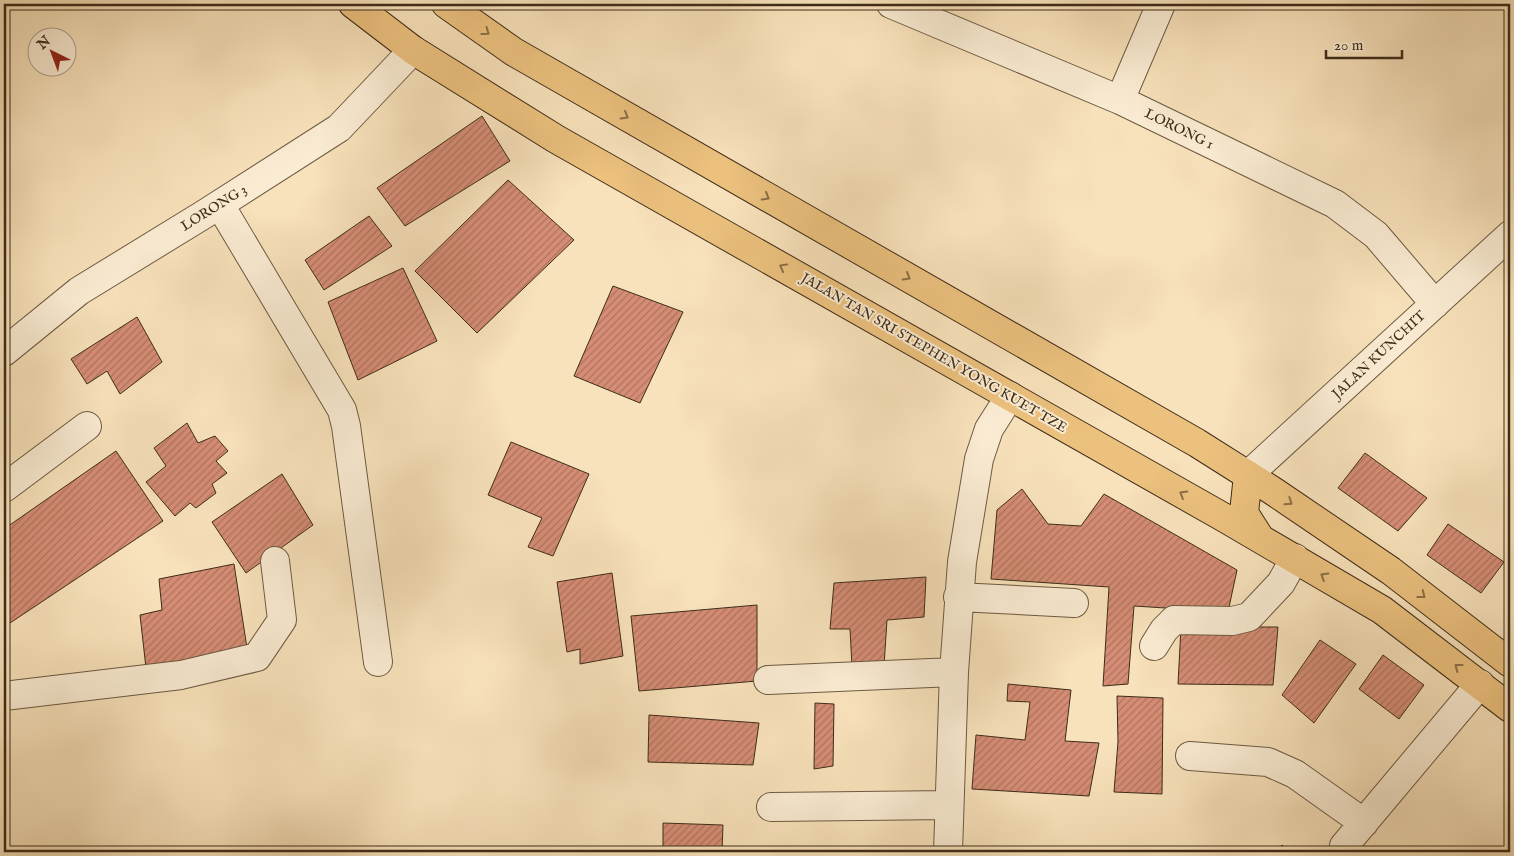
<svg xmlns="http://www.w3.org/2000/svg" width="1514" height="856" font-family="'IM FELL English',serif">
<defs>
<pattern id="building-hatch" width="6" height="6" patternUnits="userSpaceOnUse" patternTransform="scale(1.25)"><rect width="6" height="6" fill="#d68d75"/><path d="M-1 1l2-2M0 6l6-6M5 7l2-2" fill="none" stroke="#af735f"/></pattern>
</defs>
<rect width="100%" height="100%" fill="#f8e2bb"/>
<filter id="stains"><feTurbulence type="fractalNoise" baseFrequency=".004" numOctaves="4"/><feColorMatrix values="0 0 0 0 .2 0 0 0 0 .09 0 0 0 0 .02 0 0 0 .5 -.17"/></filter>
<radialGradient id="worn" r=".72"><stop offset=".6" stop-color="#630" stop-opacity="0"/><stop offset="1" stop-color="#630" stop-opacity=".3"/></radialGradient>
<!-- building -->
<path fill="url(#building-hatch)" stroke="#3d2c19" d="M 482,116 L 510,161 L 405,226 L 377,188 Z
M 508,180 L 574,240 L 477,333 L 415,271 Z
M 369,216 L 392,246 L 324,290 L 305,260 Z
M 403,268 L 437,341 L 358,380 L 328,302 Z
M 613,286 L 683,312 L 640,403 L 574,376 Z
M 137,317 L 162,362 L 120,394 L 107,371 L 87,384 L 71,359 Z
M 187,423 L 198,443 L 215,436 L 228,451 L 216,461 L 227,473 L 212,484 L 216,493 L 196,508 L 190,503 L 175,516 L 146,482 L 166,466 L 154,448 Z
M 511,442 L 589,474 L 553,556 L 528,547 L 542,518 L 488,495 Z
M 116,451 L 163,521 L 4,627 L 4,529 Z
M 1365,453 L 1427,498 L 1398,531 L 1338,488 Z
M 282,474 L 313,525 L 246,573 L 212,522 Z
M 1022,489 L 1048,524 L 1081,526 L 1104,494 L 1237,570 L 1228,612 L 1134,606 L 1128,684 L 1103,686 L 1109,587 L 991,579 L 997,510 Z
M 1448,524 L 1504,562 L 1481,593 L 1427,555 Z
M 234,564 L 247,648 L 146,668 L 140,615 L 162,610 L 159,579 Z
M 612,573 L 623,656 L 580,664 L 580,649 L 567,652 L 557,582 Z
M 926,577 L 924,617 L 887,620 L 884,666 L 852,667 L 850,629 L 830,629 L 834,583 Z
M 757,605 L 757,681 L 639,691 L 631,616 Z
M 1181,627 L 1278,627 L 1273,685 L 1178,684 Z
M 1320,640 L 1356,664 L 1314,723 L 1282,695 Z
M 1383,655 L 1424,685 L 1399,719 L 1359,689 Z
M 1008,684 L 1071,690 L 1065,741 L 1099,743 L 1089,796 L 972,789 L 976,735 L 1025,740 L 1030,702 L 1007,701 Z
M 1117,696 L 1163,698 L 1162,794 L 1114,792 L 1118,742 Z
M 815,703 L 834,704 L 833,766 L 814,769 Z
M 649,715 L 759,723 L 753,765 L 648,762 Z
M 663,823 L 723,825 L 722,852 L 663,852 Z
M 1282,845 L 1290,852 L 1275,852 Z"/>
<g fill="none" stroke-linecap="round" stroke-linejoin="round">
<defs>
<path id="minor" d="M 891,4 L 1120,100 L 1335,204 L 1376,235 L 1435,304
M 1120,100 L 1161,4
M 220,205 L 342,410 L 346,426 L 378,662
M 4,352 L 79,291 L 203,215 L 339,128 L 413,50
M 1248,475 L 1510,235
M 4,488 L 87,426
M 958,597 L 1074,603
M 1154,646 L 1164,630 L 1174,620 L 1232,621 L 1249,617 L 1281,583 L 1295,558
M 768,680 L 954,672
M 4,696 L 181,675 L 257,657 L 282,620 L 275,561
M 1190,756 L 1268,762 L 1295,774 L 1364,823
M 771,807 L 949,805
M 948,852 L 954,672 L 962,562 L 979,459 L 989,429 L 1010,396
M 1344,852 L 1344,846 L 1480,684"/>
<path id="major" d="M 353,4 L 413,50 L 556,139 L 1223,517 L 1382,610 L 1510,708
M 446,4 L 514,52 L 1197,443 L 1273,491 L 1391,571 L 1510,663
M 1248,475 L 1244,513 L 1260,538"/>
</defs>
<!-- minor casing -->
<use href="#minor" stroke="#6c5a42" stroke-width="30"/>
<!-- major casing -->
<use href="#major" stroke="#3d2c19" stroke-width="30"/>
<!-- minor -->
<use href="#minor" stroke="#faecd3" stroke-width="28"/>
<!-- major -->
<use href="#major" stroke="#ecc17e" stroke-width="28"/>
</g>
<!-- one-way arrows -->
<defs><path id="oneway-chevron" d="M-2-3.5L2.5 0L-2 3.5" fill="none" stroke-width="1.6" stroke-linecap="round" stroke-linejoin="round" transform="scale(1.25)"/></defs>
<g stroke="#8c6f46">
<use href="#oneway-chevron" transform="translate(486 32) rotate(36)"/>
<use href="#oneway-chevron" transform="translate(625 116) rotate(30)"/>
<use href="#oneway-chevron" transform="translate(766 197) rotate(30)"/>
<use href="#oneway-chevron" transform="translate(783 267) rotate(-151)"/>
<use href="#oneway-chevron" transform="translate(907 277) rotate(30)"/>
<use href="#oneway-chevron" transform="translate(1183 494) rotate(-150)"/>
<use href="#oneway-chevron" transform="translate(1289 502) rotate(34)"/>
<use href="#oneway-chevron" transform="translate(1324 576) rotate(-149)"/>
<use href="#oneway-chevron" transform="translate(1422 595) rotate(38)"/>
<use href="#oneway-chevron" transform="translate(1458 667) rotate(-143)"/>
</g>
<g text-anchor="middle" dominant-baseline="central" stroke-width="4" stroke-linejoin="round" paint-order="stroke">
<!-- street labels -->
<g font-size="14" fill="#3d2c19" stroke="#faecd3">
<text transform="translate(1179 129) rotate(26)">LORONG 1</text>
<text transform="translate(214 208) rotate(-32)">LORONG 3</text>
<text transform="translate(934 353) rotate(30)">JALAN TAN SRI STEPHEN YONG KUET TZE</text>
<text transform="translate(1379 355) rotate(-43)">JALAN KUNCHIT</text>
</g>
</g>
<!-- margin -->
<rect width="1514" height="856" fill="none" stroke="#f8e2bb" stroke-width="20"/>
<rect x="5" y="5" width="1504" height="846" fill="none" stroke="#3d2c19" stroke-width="2.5"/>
<rect x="10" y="10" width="1494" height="836" fill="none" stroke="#3d2c19"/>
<!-- north arrow -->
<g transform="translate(52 52) rotate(318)"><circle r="24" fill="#faecd3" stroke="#ae9f89"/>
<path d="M0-4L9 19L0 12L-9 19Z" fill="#8f2418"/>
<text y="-8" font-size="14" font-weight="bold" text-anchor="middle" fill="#3d2c19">N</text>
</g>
<!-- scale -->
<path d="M1326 50v8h76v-8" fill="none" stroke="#3d2c19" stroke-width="2.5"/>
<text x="1334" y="50" font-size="15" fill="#3d2c19" stroke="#faecd3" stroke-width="4" paint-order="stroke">20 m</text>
<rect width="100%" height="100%" filter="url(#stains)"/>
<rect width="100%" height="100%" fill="url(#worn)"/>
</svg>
